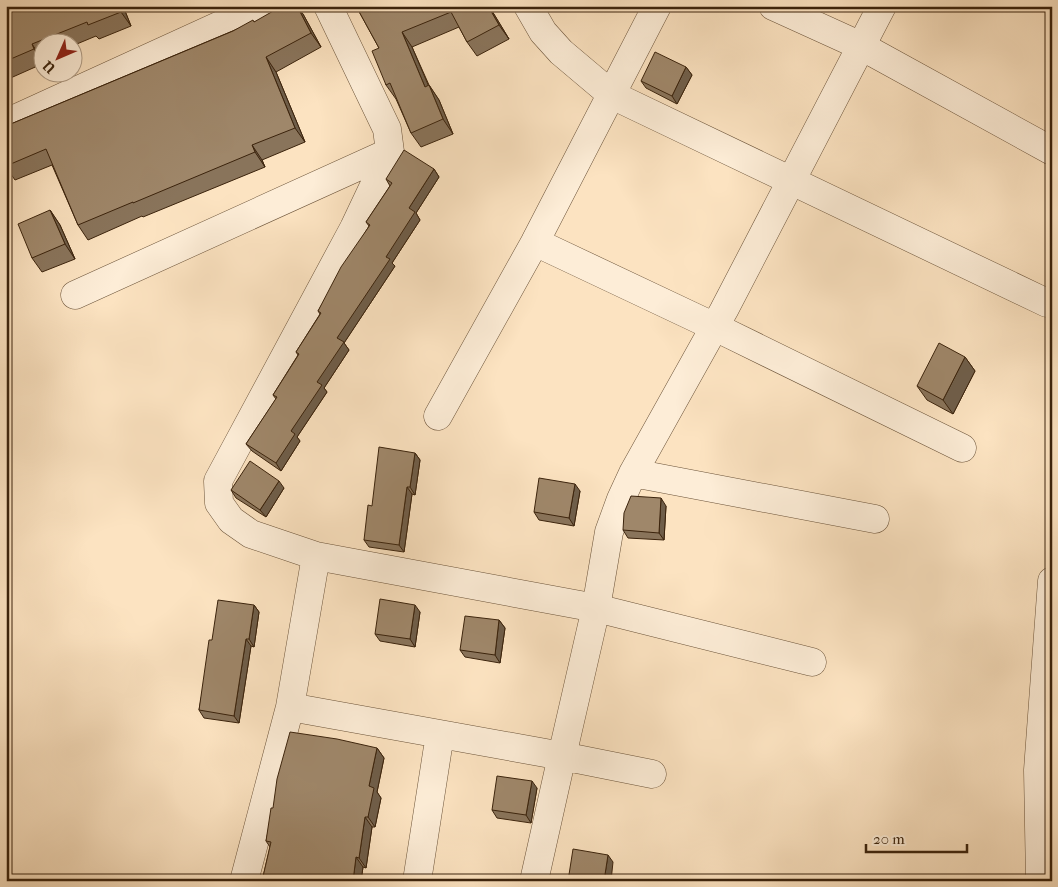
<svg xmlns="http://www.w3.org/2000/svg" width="1058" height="887" font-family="'IM FELL French Canon',serif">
<rect width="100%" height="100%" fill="#fce3c1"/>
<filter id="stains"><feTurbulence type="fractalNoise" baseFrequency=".004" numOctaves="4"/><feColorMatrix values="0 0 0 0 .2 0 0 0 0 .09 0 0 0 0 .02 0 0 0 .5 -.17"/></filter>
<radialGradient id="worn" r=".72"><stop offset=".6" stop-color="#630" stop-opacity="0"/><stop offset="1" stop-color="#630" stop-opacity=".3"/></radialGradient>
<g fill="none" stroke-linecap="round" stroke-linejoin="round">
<defs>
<path id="minor" d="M 528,6 L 543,32 L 561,52 L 612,95 L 1047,303
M 773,6 L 861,46 L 1052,151
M 6,123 L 262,6
M 535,242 L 715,327 L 962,448
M 75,295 L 390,152
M 438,416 L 535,242 L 657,6
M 633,473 L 875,519
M 316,556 L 251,534 L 231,520 L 219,503 L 218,481 L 354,228 L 390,152 L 387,129 L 328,6
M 290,707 L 316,556 L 596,608 L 812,662
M 244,881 L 290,707 L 562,756 L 596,608 L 609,532 L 621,499 L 633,473 L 724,310 L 882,6
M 417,881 L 440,734
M 534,881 L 562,756 L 652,774
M 1040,881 L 1038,770 L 1052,581"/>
</defs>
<!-- minor casing -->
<use href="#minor" stroke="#6b5339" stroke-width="29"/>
<!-- minor -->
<use href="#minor" stroke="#fdedd7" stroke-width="28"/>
</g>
<!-- wall -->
<path fill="#89745b" stroke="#3b230c" d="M 6,6 L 123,6 L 131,26 L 99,39 L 96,36 L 72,46 L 72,42 L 42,42 L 42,64 L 6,80 Z
M 356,6 L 489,6 L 509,39 L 477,56 L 467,42 L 459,27 L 412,47 L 429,85 L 439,100 L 453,134 L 421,147 L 411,133 L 396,99 L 386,85 L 379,48 Z
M 303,14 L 321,47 L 276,72 L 305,142 L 262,160 L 265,167 L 143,217 L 142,216 L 88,240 L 78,225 L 52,165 L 15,180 L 6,167 L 6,126 L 254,22 Z
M 686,67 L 692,75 L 677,104 L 646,88 L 641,81 Z
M 434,169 L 439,177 L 416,213 L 420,220 L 392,263 L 395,266 L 344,343 L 349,350 L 324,388 L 327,392 L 297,437 L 300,441 L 281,471 L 252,451 L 246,444 L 276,399 L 273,395 L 298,355 L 296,352 L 320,314 L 318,311 L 369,226 L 366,222 L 390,186 L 386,179 Z
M 50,210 L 60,225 L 75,259 L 42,272 L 32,258 Z
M 965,357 L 975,371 L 953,414 L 927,400 L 917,386 Z
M 415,453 L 420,460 L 415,495 L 412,494 L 404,552 L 369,547 L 364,540 Z
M 284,488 L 266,517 L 236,498 L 231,490 Z
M 580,491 L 574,526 L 539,520 L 534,512 Z
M 666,506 L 664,540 L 628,538 L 623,530 Z
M 254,605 L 259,612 L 254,647 L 251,646 L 239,723 L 204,718 L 199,710 L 212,640 Z
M 420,612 L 415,647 L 380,641 L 375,634 Z
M 499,620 L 505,628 L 500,663 L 465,657 L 460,650 Z
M 377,748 L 384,758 L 377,792 L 381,798 L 375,827 L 372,827 L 366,868 L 363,867 L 361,881 L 262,881 L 270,847 L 266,841 L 273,808 Z
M 537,788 L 531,823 L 497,818 L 492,810 Z"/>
<!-- shaded-wall -->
<path fill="#6f5e4a" stroke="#3b230c" d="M 119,6 L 123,6 L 131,26 L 121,12 Z
M 297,6 L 303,14 L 321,47 L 311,33 Z
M 488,6 L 489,6 L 509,39 L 499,25 Z
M 402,32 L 412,47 L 435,101 L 425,87 Z
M 32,44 L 42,59 L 42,61 L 34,49 Z
M 266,57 L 276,72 L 305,142 L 295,128 Z
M 686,67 L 692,75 L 677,104 L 672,96 Z
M 429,85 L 439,100 L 453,134 L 443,119 Z
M 252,145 L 262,160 L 265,167 L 255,152 Z
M 434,169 L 439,177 L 416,213 L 420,220 L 392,263 L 395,266 L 344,343 L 349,350 L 324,388 L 327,392 L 297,437 L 300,441 L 281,471 L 276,463 L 291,431 L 317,382 L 337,338 L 386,257 L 409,208 Z
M 50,210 L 60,225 L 75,259 L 65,244 Z
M 965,357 L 975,371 L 953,414 L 943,400 Z
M 415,453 L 420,460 L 415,495 L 410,487 Z
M 279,481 L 284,488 L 266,517 L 260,510 Z
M 575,484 L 580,491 L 574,526 L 569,518 Z
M 407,487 L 412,494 L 404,552 L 399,545 Z
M 661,498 L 666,506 L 664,540 L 659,533 Z
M 254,605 L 259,612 L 254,647 L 249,639 Z
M 415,605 L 420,612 L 415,647 L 410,639 Z
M 499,620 L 505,628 L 500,663 L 495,655 Z
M 246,639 L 251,646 L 239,723 L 234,716 Z
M 377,748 L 384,758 L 377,792 L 381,798 L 375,827 L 368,817 L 369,786 Z
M 532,781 L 537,788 L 531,823 L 526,815 Z
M 365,817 L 372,827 L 366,868 L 359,858 Z
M 608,855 L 613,862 L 611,881 L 604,881 Z
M 356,857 L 363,867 L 361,881 L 353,881 Z"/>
<!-- building -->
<path fill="#9f876a" stroke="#3b230c" d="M 6,6 L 119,6 L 121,12 L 88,25 L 87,22 L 32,44 L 34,49 L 6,61 Z
M 282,6 L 297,6 L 311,33 L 266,57 L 295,128 L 252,145 L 255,152 L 133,203 L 133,202 L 78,225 L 46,149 L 6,166 L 6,126 L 233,31 L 253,20 L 254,22 Z
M 356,6 L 488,6 L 499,25 L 467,42 L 451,12 L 402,32 L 425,87 L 429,85 L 443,119 L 411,133 L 390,83 L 386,85 L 372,51 L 379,48 Z
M 655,52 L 686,67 L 672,96 L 641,81 Z
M 404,150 L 434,169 L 409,208 L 415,212 L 386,257 L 390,259 L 337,338 L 344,342 L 317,382 L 322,385 L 291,431 L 295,434 L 276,463 L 246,444 L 277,397 L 273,395 L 299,354 L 296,352 L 321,313 L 318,311 L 341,267 L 370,225 L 366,222 L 392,183 L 386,179 Z
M 50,210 L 65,244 L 32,258 L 18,224 Z
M 939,343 L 965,357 L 943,400 L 917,386 Z
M 379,447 L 415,453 L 410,487 L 407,487 L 399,545 L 364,540 L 368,505 L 372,506 Z
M 250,461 L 279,481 L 260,510 L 231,490 Z
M 539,478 L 575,484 L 569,518 L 534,512 Z
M 631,496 L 661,498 L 659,533 L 623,530 L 624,513 Z
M 380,599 L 415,605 L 410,639 L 375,634 Z
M 218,600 L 254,605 L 249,639 L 246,639 L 234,716 L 199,710 L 209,640 L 212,640 Z
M 465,616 L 499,620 L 495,655 L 460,650 Z
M 290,732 L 337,739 L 377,748 L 369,786 L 374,788 L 368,817 L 365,817 L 359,858 L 356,857 L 353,881 L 262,881 L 271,842 L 266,841 L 271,808 L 273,808 L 277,779 Z
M 497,776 L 532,781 L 526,815 L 492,810 Z
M 573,849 L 608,855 L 604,881 L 568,881 Z"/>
<!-- margin -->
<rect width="1058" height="887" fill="none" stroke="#fce3c1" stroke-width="25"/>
<rect x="8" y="8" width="1043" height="872" fill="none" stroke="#3b230c" stroke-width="2.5"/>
<rect x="12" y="12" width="1033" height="862" fill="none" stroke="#3b230c"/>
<!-- north arrow -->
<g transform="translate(58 58) rotate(225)"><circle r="24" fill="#fdedd7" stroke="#af9c86"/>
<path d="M0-4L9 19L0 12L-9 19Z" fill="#8f2418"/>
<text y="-8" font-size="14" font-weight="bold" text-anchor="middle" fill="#3b230c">U</text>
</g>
<!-- scale -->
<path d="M866 844v8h101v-8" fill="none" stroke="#3b230c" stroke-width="2.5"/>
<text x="873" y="844" font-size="15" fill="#3b230c" stroke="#fdedd7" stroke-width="4" paint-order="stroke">20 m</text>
<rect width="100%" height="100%" filter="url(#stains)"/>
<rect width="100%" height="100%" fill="url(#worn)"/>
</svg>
